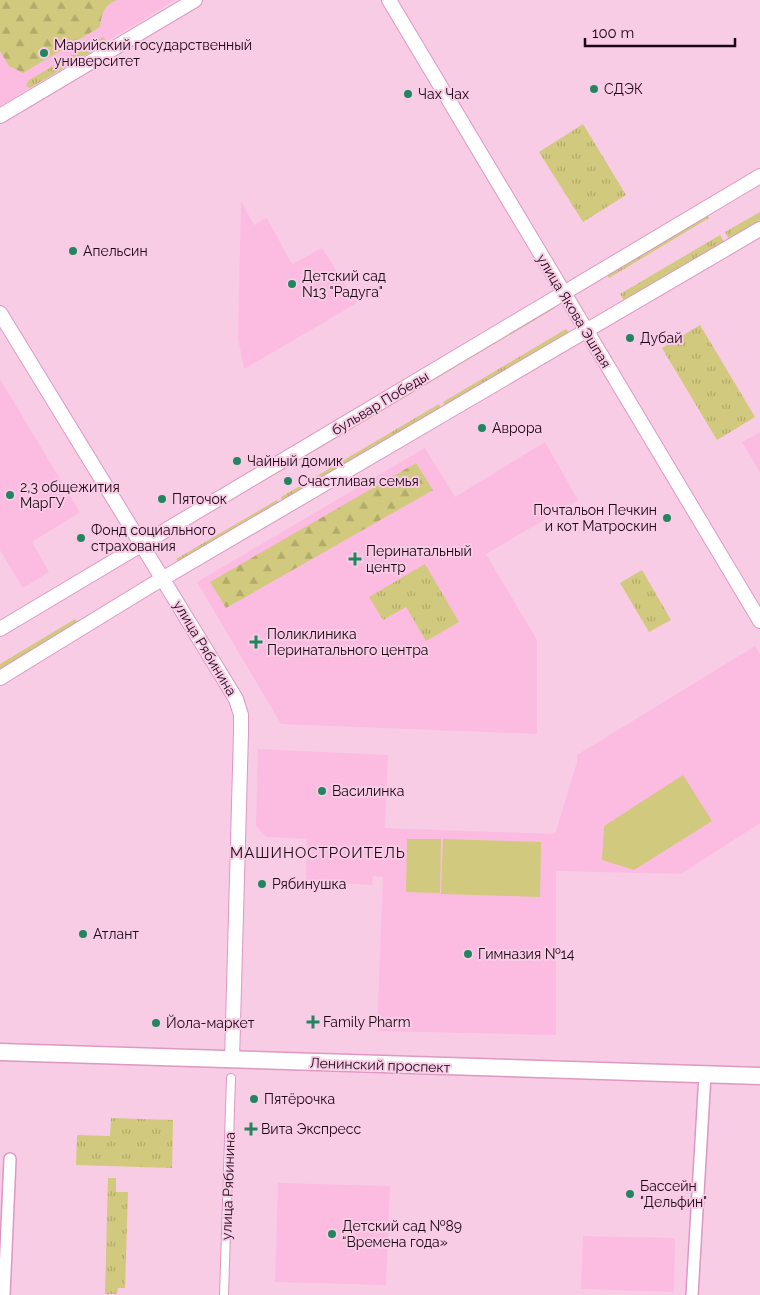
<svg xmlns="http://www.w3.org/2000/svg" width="760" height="1295" font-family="Raleway,sans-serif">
<defs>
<pattern id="grass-tufts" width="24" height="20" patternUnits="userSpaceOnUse" patternTransform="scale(1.25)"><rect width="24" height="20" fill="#d1c97d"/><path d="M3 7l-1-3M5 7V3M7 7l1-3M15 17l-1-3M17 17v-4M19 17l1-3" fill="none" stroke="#b3ab6b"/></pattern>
<pattern id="forest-firs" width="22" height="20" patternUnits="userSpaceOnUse" patternTransform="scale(1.25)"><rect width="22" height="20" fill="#d1c97d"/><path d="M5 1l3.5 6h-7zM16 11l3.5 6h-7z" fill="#b3ab6b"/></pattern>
</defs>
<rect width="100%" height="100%" fill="#f8cce5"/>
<!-- built -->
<path fill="#fcbce2" d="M 0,0 L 175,0 L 0,106 Z
M 241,201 L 254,225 L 267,218 L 292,264 L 322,248 L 357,303 L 244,369 L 238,338 Z
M 0,379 L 80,512 L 32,542 L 49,572 L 23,588 L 0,550 Z
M 760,432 L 760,472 L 742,442 Z
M 545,442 L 578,500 L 486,554 L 537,640 L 537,734 L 281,724 L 197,582 L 425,448 L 455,497 Z
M 755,646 L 760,654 L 760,823 L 681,874 L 556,871 L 556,1035 L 377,1031 L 383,877 L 373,876 L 372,885 L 306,881 L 307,839 L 266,837 L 256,826 L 258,749 L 388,755 L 385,828 L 555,834 L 577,762 L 577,755 Z
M 278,1183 L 390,1186 L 386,1285 L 275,1282 Z
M 583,1236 L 675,1238 L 674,1292 L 581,1289 Z"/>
<!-- grass -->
<path fill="url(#grass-tufts)" d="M 103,37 L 106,40 L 105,44 L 30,88 L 26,86 L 29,80 Z
M 583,124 L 626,195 L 583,222 L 539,152 Z
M 705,212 L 709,218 L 609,278 L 605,271 Z
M 760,212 L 760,220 L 729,239 L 725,232 Z
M 720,235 L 724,242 L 624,300 L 620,294 Z
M 552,303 L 555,308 L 269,478 L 266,473 Z
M 700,325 L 755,417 L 717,440 L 662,348 Z
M 566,329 L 569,333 L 445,406 L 443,402 Z
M 439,404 L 441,409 L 283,502 L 281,497 Z
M 277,500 L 279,504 L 179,564 L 176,559 Z
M 425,564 L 459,622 L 426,641 L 406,607 L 383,620 L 369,597 Z
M 642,570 L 671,620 L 649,632 L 620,583 Z
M 75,619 L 79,625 L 0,672 L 0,664 Z
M 111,1118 L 173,1120 L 172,1168 L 76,1165 L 77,1135 L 110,1136 Z
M 108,1178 L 116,1178 L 116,1192 L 128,1192 L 125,1288 L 118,1288 L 117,1294 L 105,1294 Z"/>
<!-- forest -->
<path fill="url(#forest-firs)" d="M 0,0 L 117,0 C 103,6 102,13 100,27 L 23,73 L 9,66 L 0,51 Z
M 416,463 L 433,490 L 226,608 L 210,582 Z"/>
<!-- pitch -->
<path fill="#d1c97d" d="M 683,775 L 712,821 L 634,870 L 602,860 L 604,826 Z
M 407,839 L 441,839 L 440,893 L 406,892 Z
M 443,839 L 541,842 L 540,897 L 441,894 Z"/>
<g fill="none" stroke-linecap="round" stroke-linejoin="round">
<defs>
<path id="pedestrian" d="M 224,1295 L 231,1078"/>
<path id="minor" d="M 4,1295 L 10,1159
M 692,1295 L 705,1074"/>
<path id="tertiary" d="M 389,0 L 760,621
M 0,116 L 195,0
M 0,313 L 236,699 L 241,715 L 241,732 L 232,1060
M 0,629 L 760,176
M 0,678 L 150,586 L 760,229"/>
<path id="primary" d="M 0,1052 L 760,1076"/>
</defs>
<!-- pedestrian casing -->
<use href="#pedestrian" stroke="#de98c2" stroke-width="10"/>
<!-- minor casing -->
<use href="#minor" stroke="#de98c2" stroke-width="14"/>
<!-- tertiary casing -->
<use href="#tertiary" stroke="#de98c2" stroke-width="16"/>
<!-- primary casing -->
<use href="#primary" stroke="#de98c2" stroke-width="19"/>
<!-- pedestrian -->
<use href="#pedestrian" stroke="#fff" stroke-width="8"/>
<!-- minor -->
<use href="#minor" stroke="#fff" stroke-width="11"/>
<!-- tertiary -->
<use href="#tertiary" stroke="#fff" stroke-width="14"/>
<!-- primary -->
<use href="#primary" stroke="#fff" stroke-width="16"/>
</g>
<!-- markers -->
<g fill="#22855f" stroke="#f8cce5" stroke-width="2">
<circle cx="44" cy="53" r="5"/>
<circle cx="594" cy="89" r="5"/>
<circle cx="408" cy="94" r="5"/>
<circle cx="73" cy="251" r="5"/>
<circle cx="292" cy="284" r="5"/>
<circle cx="630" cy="338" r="5"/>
<circle cx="482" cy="428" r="5"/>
<circle cx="237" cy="461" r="5"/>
<circle cx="288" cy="481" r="5"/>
<circle cx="10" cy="495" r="5"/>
<circle cx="162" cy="499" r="5"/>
<circle cx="667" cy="518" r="5"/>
<circle cx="81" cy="538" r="5"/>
<path d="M352.5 551.5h5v5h5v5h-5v5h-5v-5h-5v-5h5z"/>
<path d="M253.5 634.5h5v5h5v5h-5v5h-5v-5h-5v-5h5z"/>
<circle cx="322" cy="791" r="5"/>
<circle cx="262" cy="884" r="5"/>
<circle cx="83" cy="934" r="5"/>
<circle cx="468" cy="954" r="5"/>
<path d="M310.5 1014.5h5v5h5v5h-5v5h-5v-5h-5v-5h5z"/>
<circle cx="156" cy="1023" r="5"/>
<circle cx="254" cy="1099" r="5"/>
<path d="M248.5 1121.5h5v5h5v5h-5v5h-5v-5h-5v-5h5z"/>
<circle cx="630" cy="1194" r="5"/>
<circle cx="332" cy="1234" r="5"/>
</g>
<g text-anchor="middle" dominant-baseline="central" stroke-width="4" stroke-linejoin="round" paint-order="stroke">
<!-- poi labels -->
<g font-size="14" fill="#1c0514" stroke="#f8cce5" text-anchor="start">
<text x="54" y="45">Марийский государственный<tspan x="54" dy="16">университет</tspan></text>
<text x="604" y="89">СДЭК</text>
<text x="418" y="94">Чах Чах</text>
<text x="83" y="251">Апельсин</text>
<text x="302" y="276">Детский сад<tspan x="302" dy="16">N13 "Радуга"</tspan></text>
<text x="640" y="338">Дубай</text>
<text x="492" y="428">Аврора</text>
<text x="247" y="461">Чайный домик</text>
<text x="298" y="481">Счастливая семья</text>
<text x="20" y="487">2,3 общежития<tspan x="20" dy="16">МарГУ</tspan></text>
<text x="172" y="499">Пяточок</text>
<text x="657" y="510" text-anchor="end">Почтальон Печкин<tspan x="657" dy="16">и кот Матроскин</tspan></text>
<text x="91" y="530">Фонд социального<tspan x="91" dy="16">страхования</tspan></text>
<text x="366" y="551">Перинатальный<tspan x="366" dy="16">центр</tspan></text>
<text x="267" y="634">Поликлиника<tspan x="267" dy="16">Перинатального центра</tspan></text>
<text x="332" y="791">Василинка</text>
<text x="272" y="884">Рябинушка</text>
<text x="93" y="934">Атлант</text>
<text x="478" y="954">Гимназия №14</text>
<text x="323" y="1022">Family Pharm</text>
<text x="166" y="1023">Йола-маркет</text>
<text x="264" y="1099">Пятёрочка</text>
<text x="261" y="1129">Вита Экспресс</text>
<text x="640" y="1186">Бассейн<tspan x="640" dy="16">"Дельфин"</tspan></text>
<text x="342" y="1226">Детский сад №89<tspan x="342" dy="16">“Времена года»</tspan></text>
</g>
<!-- street labels -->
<g font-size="14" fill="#1c0514" stroke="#f8cce5">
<text transform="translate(574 311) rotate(59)">улица Якова Эшпая</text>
<text transform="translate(380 403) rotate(-31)">бульвар Победы</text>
<text transform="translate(205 648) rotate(59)">улица Рябинина</text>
<text transform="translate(380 1065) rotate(2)">Ленинский проспект</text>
<text transform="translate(228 1186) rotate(-88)">улица Рябинина</text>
</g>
<!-- neighbourhood labels -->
<g font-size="15" letter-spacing="1" fill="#1c0514" stroke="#f8cce5">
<text x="318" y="853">МАШИНОСТРОИТЕЛЬ</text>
</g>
</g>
<!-- scale -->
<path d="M585 38v8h150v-8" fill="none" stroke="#1c0514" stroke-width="2.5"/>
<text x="592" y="38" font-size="15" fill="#1c0514" stroke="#f8cce5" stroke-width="4" paint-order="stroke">100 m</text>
</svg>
